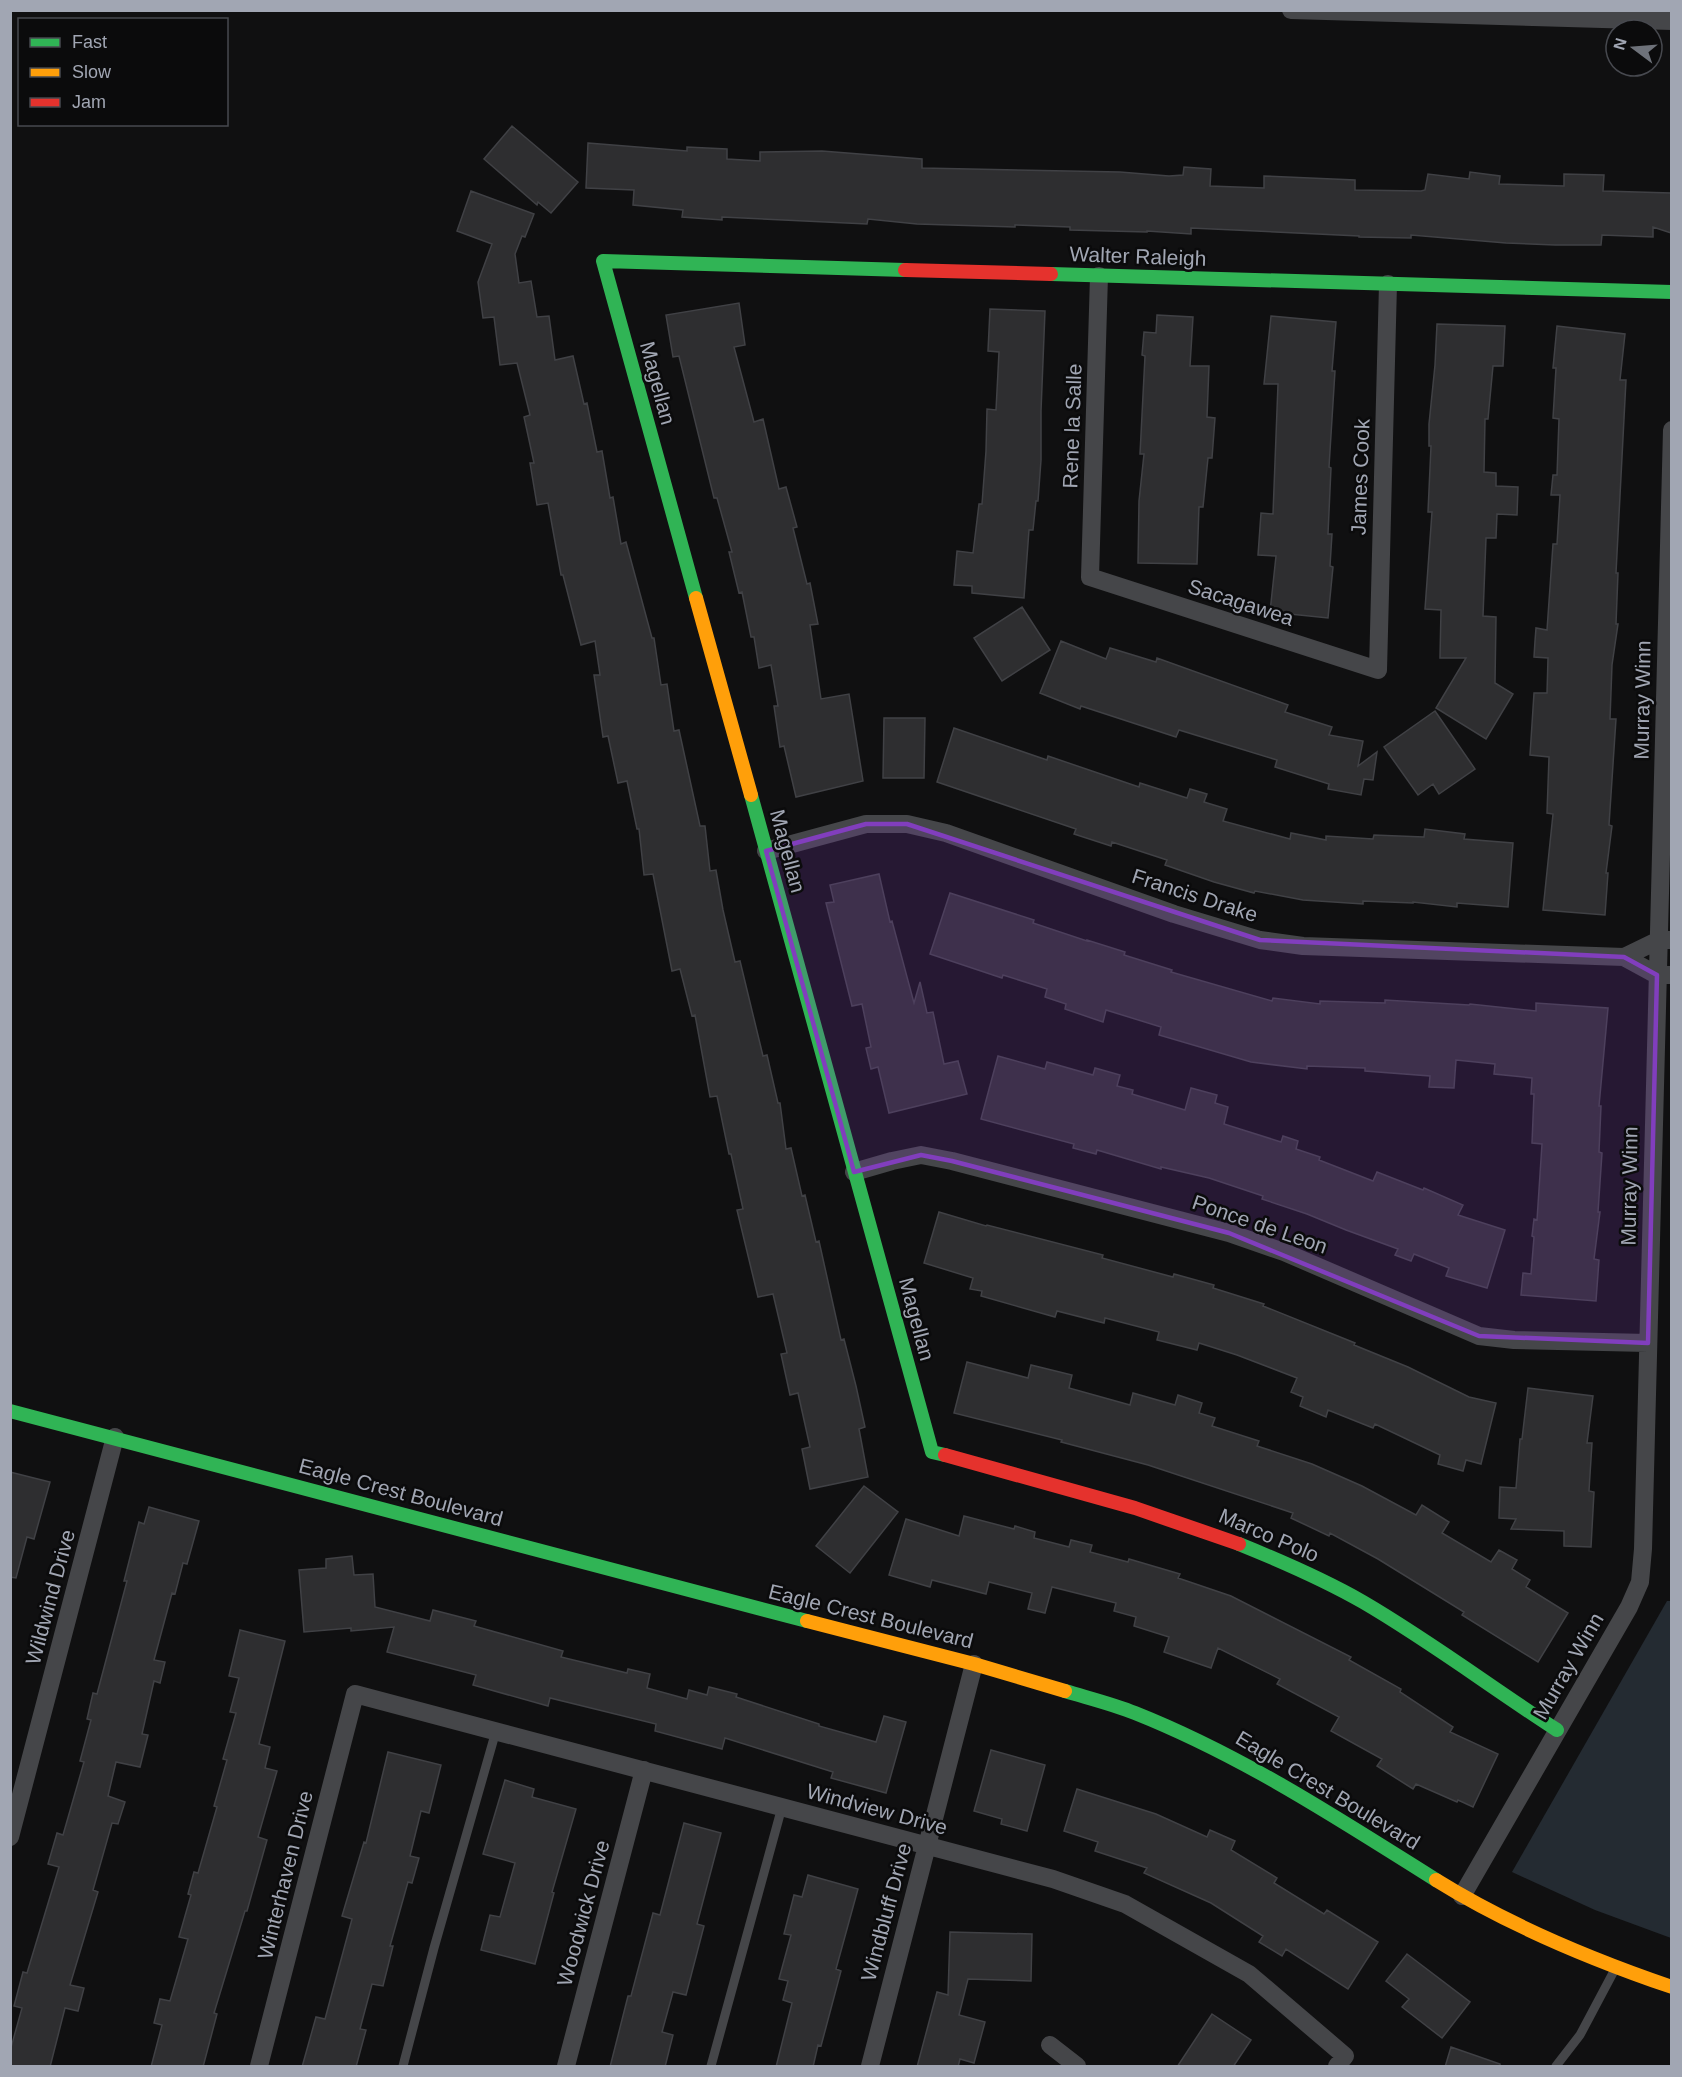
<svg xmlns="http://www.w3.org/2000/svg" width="1682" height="2077" font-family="Arial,sans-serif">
<rect width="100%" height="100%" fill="#101011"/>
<!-- water -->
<path fill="#242b32" d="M 1667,1601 L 1672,1601 L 1671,1938 L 1595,1910 L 1512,1872 Z"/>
<!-- building -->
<path fill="#2e2e30" stroke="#404145" stroke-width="1.5" d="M 512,126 L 578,182 L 551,213 L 538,202 L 537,205 L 484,159 Z
M 588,143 L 687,151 L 687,147 L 727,149 L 727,159 L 760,161 L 760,152 L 822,151 L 922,159 L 922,168 L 1120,172 L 1169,176 L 1183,175 L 1184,167 L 1211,169 L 1210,186 L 1264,188 L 1264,176 L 1355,180 L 1355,190 L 1421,191 L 1425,190 L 1428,174 L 1469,179 L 1470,172 L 1500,176 L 1499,184 L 1564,186 L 1564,174 L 1604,175 L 1603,191 L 1671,193 L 1671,233 L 1653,227 L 1653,237 L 1602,235 L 1601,245 L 1555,245 L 1506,243 L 1411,235 L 1411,238 L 1359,237 L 1359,236 L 1191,228 L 1191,234 L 1147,231 L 1147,232 L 1070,230 L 1070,227 L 1015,225 L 1015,227 L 917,224 L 868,219 L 867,224 L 722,217 L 722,220 L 682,217 L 683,210 L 633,205 L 634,190 L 586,188 Z
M 471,191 L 534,214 L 525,237 L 522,236 L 515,254 L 519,283 L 531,281 L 537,317 L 549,316 L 555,360 L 573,356 L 584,404 L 587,403 L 597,452 L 602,451 L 610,498 L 613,497 L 621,544 L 626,542 L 652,638 L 654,638 L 661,685 L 667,684 L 674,731 L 679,730 L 700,826 L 705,826 L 710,871 L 716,870 L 723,910 L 735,962 L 740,961 L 763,1056 L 767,1055 L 778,1103 L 780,1103 L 786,1149 L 791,1148 L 802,1196 L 805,1195 L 816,1242 L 819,1241 L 841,1340 L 844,1339 L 856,1386 L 865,1427 L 859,1429 L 868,1477 L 810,1489 L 802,1449 L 810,1447 L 798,1393 L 790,1395 L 781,1354 L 787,1353 L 773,1294 L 758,1297 L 737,1210 L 743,1209 L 731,1154 L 729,1154 L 717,1096 L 710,1097 L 695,1015 L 692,1016 L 680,969 L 672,971 L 653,874 L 644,875 L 639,829 L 637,829 L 627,781 L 618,783 L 608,736 L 603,737 L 594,675 L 600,675 L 595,641 L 581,645 L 563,575 L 561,575 L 548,503 L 537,505 L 530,463 L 534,463 L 524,417 L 530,415 L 517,363 L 500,365 L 494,317 L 483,318 L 478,282 L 492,244 L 457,231 Z
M 739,303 L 745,345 L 734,347 L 754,422 L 763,419 L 779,489 L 786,487 L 797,527 L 793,528 L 807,584 L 810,583 L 818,624 L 810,625 L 821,699 L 849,694 L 863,781 L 796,797 L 784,746 L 780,747 L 774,706 L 778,706 L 771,665 L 759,668 L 754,637 L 751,637 L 742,592 L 739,593 L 729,552 L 732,552 L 717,498 L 714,498 L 679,356 L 673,357 L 666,315 Z
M 990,309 L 1045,311 L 1041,411 L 1041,460 L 1038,501 L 1036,501 L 1033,530 L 1029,530 L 1024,598 L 972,593 L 972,586 L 954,585 L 957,551 L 973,553 L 979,504 L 982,504 L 986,451 L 987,409 L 996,410 L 999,352 L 988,351 Z
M 1157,315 L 1193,317 L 1190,366 L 1209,366 L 1207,417 L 1215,418 L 1212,458 L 1208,458 L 1203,507 L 1199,507 L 1197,564 L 1138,563 L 1139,501 L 1144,454 L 1140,454 L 1145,356 L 1142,355 L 1144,332 L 1156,333 Z
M 1271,316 L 1336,322 L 1332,371 L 1335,371 L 1329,467 L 1331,468 L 1328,534 L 1332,534 L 1330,566 L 1333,567 L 1328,618 L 1270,612 L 1276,556 L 1258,555 L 1261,513 L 1273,514 L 1278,384 L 1264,384 Z
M 1437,324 L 1505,326 L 1503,366 L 1493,366 L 1488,419 L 1485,419 L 1484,472 L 1496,473 L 1496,486 L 1518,487 L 1517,515 L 1497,514 L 1496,538 L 1486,538 L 1483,616 L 1496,617 L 1495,683 L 1513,694 L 1486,739 L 1436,708 L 1466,658 L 1440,658 L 1441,610 L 1425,609 L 1432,512 L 1428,512 L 1431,446 L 1429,446 L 1429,424 L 1435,365 Z
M 1557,326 L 1625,334 L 1620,380 L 1626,380 L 1616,573 L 1618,573 L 1616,624 L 1618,624 L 1612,665 L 1610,719 L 1616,719 L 1609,825 L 1612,826 L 1606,873 L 1608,873 L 1605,915 L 1543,910 L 1553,814 L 1547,813 L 1549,757 L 1530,755 L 1534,693 L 1547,693 L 1548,658 L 1534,657 L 1535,641 L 1536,628 L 1547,630 L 1553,544 L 1557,544 L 1560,495 L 1551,495 L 1553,475 L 1557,475 L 1559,419 L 1553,418 L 1556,368 L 1553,368 Z
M 1022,607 L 1050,650 L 1002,681 L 974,638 Z
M 1061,641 L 1106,659 L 1110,648 L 1156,662 L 1157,658 L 1288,705 L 1285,712 L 1332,727 L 1329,735 L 1363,741 L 1358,766 L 1377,752 L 1373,780 L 1364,779 L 1361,795 L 1328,789 L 1329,784 L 1275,767 L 1277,760 L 1179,730 L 1176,737 L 1081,706 L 1080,709 L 1040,693 Z
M 1435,711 L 1475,769 L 1439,794 L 1433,784 L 1418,795 L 1384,747 Z
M 884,718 L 925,718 L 924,778 L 883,778 Z
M 954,728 L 1047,760 L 1048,756 L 1139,787 L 1140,783 L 1187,798 L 1190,789 L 1207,794 L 1204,802 L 1227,809 L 1223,821 L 1290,839 L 1291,833 L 1326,840 L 1326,836 L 1373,839 L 1374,835 L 1424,837 L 1425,829 L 1465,834 L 1464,839 L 1513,843 L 1508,907 L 1457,903 L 1457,907 L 1413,902 L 1413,903 L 1363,901 L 1363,904 L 1303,900 L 1255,891 L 1254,893 L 1214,882 L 1165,865 L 1167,860 L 1112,842 L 1111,846 L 1074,834 L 1076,829 L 937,782 Z
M 879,874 L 890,922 L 892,921 L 914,1003 L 920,982 L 927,1013 L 933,1012 L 944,1064 L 958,1061 L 967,1094 L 889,1113 L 878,1067 L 871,1069 L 866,1048 L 871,1047 L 862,1004 L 852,1006 L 826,903 L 834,902 L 830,885 Z
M 950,893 L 1034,920 L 1033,923 L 1087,941 L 1087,940 L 1125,952 L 1124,955 L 1172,970 L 1171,972 L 1272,1001 L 1273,998 L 1320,1004 L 1320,1001 L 1385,1003 L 1385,1000 L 1469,1005 L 1470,1004 L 1536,1011 L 1536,1003 L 1608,1008 L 1599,1106 L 1601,1106 L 1599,1152 L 1602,1153 L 1598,1212 L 1600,1212 L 1594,1259 L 1599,1260 L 1596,1301 L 1521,1295 L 1523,1273 L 1531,1274 L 1534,1237 L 1532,1236 L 1534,1219 L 1537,1220 L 1542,1144 L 1532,1143 L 1534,1094 L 1531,1094 L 1532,1078 L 1494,1074 L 1495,1064 L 1456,1060 L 1454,1088 L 1429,1087 L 1430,1076 L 1365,1071 L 1365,1068 L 1307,1066 L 1307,1069 L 1251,1062 L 1159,1035 L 1161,1027 L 1106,1010 L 1103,1022 L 1065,1009 L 1066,1004 L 1045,997 L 1047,989 L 1003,975 L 1002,978 L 930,954 Z
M 998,1056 L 1045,1069 L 1047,1062 L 1093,1075 L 1095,1068 L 1120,1075 L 1117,1086 L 1133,1090 L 1132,1094 L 1185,1110 L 1191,1088 L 1217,1095 L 1215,1103 L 1228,1107 L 1224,1124 L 1281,1142 L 1283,1136 L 1298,1141 L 1296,1149 L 1320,1157 L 1319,1160 L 1373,1181 L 1377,1172 L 1423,1190 L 1424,1188 L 1463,1205 L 1458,1215 L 1505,1230 L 1487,1288 L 1446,1276 L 1449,1268 L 1414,1254 L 1411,1261 L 1395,1255 L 1398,1249 L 1346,1230 L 1307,1214 L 1262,1199 L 1263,1196 L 1209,1178 L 1161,1167 L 1161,1169 L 1097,1150 L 1096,1154 L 1073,1148 L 1074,1144 L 981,1119 Z
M 939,1212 L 986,1226 L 987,1225 L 1103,1255 L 1102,1258 L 1173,1277 L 1174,1274 L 1214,1285 L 1213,1288 L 1264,1304 L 1263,1306 L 1355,1343 L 1354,1345 L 1408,1367 L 1469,1397 L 1496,1403 L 1481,1464 L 1466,1460 L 1463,1471 L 1438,1464 L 1440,1455 L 1375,1424 L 1373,1428 L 1328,1410 L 1326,1417 L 1300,1406 L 1303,1397 L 1291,1392 L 1297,1378 L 1237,1355 L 1199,1343 L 1197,1350 L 1157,1340 L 1159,1332 L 1105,1318 L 1104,1323 L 1057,1311 L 1055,1317 L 981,1296 L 982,1291 L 970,1289 L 973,1278 L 924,1263 Z
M 967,1362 L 1028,1378 L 1031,1365 L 1072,1375 L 1069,1388 L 1130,1405 L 1133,1393 L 1175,1405 L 1178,1395 L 1202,1403 L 1199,1413 L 1215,1418 L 1212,1426 L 1259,1441 L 1257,1446 L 1312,1464 L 1362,1486 L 1416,1515 L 1422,1505 L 1449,1522 L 1442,1533 L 1491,1562 L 1499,1550 L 1517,1560 L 1512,1569 L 1530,1580 L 1526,1587 L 1568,1613 L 1538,1662 L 1462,1615 L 1464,1612 L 1378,1559 L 1330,1533 L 1329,1536 L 1291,1518 L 1293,1513 L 1148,1465 L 1061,1442 L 1062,1440 L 954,1413 Z
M 1528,1388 L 1593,1396 L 1587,1443 L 1592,1443 L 1589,1491 L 1594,1492 L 1591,1547 L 1564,1546 L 1564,1531 L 1511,1529 L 1516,1519 L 1499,1518 L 1500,1487 L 1516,1488 L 1520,1439 L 1522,1439 Z
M 10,1472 L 50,1482 L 34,1539 L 27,1537 L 16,1578 L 10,1577 Z
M 864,1486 L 898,1512 L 850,1573 L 816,1546 Z
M 149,1507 L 199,1521 L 187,1564 L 183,1563 L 175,1594 L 172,1593 L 154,1660 L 165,1662 L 160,1683 L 154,1681 L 142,1734 L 148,1735 L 140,1767 L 116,1762 L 108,1796 L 125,1802 L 118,1824 L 112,1823 L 93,1890 L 98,1892 L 70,1985 L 84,1988 L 78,2011 L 65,2008 L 50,2067 L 10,2067 L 10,2051 L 22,2008 L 14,2006 L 23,1972 L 27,1973 L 59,1867 L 48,1864 L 57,1833 L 63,1835 L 84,1762 L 80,1761 L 91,1720 L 87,1719 L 93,1693 L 97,1694 L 127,1581 L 124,1581 L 139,1522 L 144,1524 Z
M 964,1516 L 1014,1529 L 1015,1526 L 1035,1532 L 1034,1538 L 1069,1547 L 1071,1540 L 1092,1545 L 1090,1552 L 1128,1562 L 1129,1559 L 1180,1574 L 1178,1578 L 1231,1596 L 1351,1657 L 1349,1660 L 1401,1689 L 1400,1692 L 1453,1727 L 1450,1732 L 1498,1754 L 1473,1807 L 1458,1800 L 1457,1802 L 1416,1784 L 1413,1789 L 1377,1766 L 1382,1759 L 1331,1731 L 1339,1717 L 1277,1684 L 1280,1679 L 1218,1648 L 1211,1668 L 1164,1652 L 1169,1637 L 1134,1626 L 1136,1617 L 1114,1611 L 1116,1603 L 1052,1587 L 1045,1613 L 1028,1609 L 1032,1593 L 989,1582 L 986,1594 L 932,1580 L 930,1587 L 889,1575 L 906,1519 L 959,1536 Z
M 352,1556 L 354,1575 L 373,1574 L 375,1607 L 430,1621 L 433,1610 L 476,1621 L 474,1626 L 563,1651 L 561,1657 L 627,1673 L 628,1669 L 650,1674 L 647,1688 L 687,1699 L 689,1690 L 707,1695 L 709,1687 L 737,1694 L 736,1697 L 819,1724 L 819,1726 L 876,1742 L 884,1716 L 906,1722 L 886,1793 L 831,1778 L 833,1772 L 725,1738 L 722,1749 L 655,1731 L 656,1724 L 550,1698 L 548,1706 L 473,1685 L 476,1675 L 387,1652 L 394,1627 L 351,1631 L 351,1628 L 304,1632 L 299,1570 L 326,1568 L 326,1559 Z
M 240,1630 L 285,1641 L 259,1744 L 270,1747 L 265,1768 L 277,1771 L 258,1837 L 267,1840 L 247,1911 L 245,1911 L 214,2013 L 217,2014 L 203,2067 L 151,2067 L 162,2025 L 154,2023 L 160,1999 L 170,2001 L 188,1939 L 179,1937 L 191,1895 L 188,1894 L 194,1872 L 198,1873 L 217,1807 L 214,1806 L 227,1760 L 223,1759 L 236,1713 L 230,1712 L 239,1678 L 229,1676 Z
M 991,1750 L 1045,1765 L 1027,1831 L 1001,1824 L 1002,1819 L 974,1811 Z
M 388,1752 L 441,1765 L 429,1813 L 421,1811 L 410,1856 L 419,1858 L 412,1883 L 408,1882 L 390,1946 L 393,1946 L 383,1986 L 372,1984 L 360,2029 L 366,2030 L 356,2067 L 302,2067 L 316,2017 L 325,2019 L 352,1919 L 342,1916 L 364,1842 L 366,1843 Z
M 505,1780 L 534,1789 L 532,1797 L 576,1809 L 552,1892 L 554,1893 L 535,1964 L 481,1950 L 490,1915 L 500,1917 L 515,1863 L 483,1854 Z
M 1077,1789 L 1156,1814 L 1207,1837 L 1210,1830 L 1235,1841 L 1231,1850 L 1277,1878 L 1274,1883 L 1324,1914 L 1327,1910 L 1378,1942 L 1348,1989 L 1286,1949 L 1282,1956 L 1259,1942 L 1263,1936 L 1211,1903 L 1144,1873 L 1147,1868 L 1095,1851 L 1098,1842 L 1064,1831 Z
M 684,1823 L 721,1833 L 697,1924 L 704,1926 L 686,1995 L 673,1992 L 662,2032 L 673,2035 L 665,2067 L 610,2067 L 628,1996 L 631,1996 L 653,1913 L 660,1915 Z
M 808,1875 L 858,1889 L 836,1969 L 841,1971 L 821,2046 L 818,2045 L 813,2067 L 776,2067 L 792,2003 L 783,2000 L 788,1981 L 779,1979 L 791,1935 L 784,1934 L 794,1895 L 802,1897 Z
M 950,1932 L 1032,1934 L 1031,1981 L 968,1979 L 959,2015 L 985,2022 L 974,2063 L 960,2059 L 958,2067 L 917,2067 L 937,1992 L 948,1995 Z
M 1407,1954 L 1470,2002 L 1442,2038 L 1402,2007 L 1409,1999 L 1386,1981 Z
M 1212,2014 L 1251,2040 L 1233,2067 L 1177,2067 Z
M 1451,2047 L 1500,2064 L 1500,2067 L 1445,2067 Z"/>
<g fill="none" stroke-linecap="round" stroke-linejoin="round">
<!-- lane -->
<path stroke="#454649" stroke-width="9" d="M 403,2066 L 434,1948 L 496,1731
M 711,2066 L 782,1807
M 1556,2066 L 1580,2035 L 1614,1971"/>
<!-- street -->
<path stroke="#454649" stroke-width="18" d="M 1291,10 L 1672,21
M 1099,276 L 1090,577 L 1378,670 L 1388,284
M 766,851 L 866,824 L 907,824 L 946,833 L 1174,914 L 1260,940 L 1303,946 L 1624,957 L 1657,975 L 1672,975
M 1624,957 L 1659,940 L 1672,940
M 854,1172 L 892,1161 L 921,1155 L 952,1161 L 1229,1233 L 1284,1252 L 1479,1336 L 1514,1340 L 1648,1343
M 10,1837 L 115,1437
M 1462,1896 L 1629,1607 L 1640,1582 L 1643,1549 L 1672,430
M 1050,2045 L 1077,2066
M 259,2066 L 355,1694 L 1053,1879 L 1125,1904 L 1249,1974 L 1345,2056 L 1337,2066
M 566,2066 L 644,1770
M 870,2066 L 974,1664"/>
<!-- fast -->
<path stroke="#30b455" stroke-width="14" d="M 1051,274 L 1672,292
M 696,598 L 603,261 L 905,270
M 751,795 L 932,1452 L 945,1455
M 10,1411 C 276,1479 541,1553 807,1621
M 1239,1544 C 1281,1561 1323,1579 1363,1602 C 1430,1641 1492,1688 1557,1730
M 1065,1691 C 1088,1698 1113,1704 1135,1713 C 1243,1756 1339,1819 1436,1880"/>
<!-- slow -->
<path stroke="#ff9f0a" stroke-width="14" d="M 696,598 L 751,795
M 807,1621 L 974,1664 L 1065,1691
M 1436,1880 C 1510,1926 1590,1959 1672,1987"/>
<!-- jam -->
<path stroke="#e5322d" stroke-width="14" d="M 905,270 L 1051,274
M 945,1455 L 1135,1508 L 1239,1544"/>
</g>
<!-- marked area -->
<path fill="#813ebd" fill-opacity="0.2" stroke="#813ebd" stroke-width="4.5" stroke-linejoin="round" d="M 866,824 L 907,824 L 1260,940 L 1624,957 L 1657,975 L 1648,1343 L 1479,1336 L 1229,1233 L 952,1161 L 921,1155 L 854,1172 L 766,851 Z"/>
<g text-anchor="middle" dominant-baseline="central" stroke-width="5" stroke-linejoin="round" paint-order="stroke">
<!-- street labels -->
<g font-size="21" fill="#a1a6b3" stroke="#0b0b0c">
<text transform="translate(1138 256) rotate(2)">Walter Raleigh</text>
<text transform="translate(658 383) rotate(75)">Magellan</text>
<text transform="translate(1072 426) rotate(-88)">Rene la Salle</text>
<text transform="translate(1360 477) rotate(-88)">James Cook</text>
<text transform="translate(1241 602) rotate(18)">Sacagawea</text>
<text transform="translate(1642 700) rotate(-89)">Murray Winn</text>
<text transform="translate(788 851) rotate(75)">Magellan</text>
<text transform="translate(1195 895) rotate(18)">Francis Drake</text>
<text transform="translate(1629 1186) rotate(-89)">Murray Winn</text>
<text transform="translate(1260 1224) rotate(19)">Ponce de Leon</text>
<text transform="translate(917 1319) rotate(75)">Magellan</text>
<text transform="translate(401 1492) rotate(15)">Eagle Crest Boulevard</text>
<text transform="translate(1269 1535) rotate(23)">Marco Polo</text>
<text transform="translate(50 1597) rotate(-75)">Wildwind Drive</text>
<text transform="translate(871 1616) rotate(14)">Eagle Crest Boulevard</text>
<text transform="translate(1568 1666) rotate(-60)">Murray Winn</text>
<text transform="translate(1328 1790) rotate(31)">Eagle Crest Boulevard</text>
<text transform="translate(877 1809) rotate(15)">Windview Drive</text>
<text transform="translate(285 1875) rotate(-76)">Winterhaven Drive</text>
<text transform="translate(886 1912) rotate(-75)">Windbluff Drive</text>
<text transform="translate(583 1913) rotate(-75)">Woodwick Drive</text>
</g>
</g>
<!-- border -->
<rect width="1682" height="2077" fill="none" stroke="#a1a6b3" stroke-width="24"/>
<!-- legend -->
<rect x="18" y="18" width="210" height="108" fill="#0b0b0c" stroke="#47494f" stroke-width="1.5"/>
<rect x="30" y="38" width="30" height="9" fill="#30b455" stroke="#47494f" stroke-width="1.5"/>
<text x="72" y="48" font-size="18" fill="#a1a6b3">Fast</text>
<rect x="30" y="68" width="30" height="9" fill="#ff9f0a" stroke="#47494f" stroke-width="1.5"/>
<text x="72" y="78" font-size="18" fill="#a1a6b3">Slow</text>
<rect x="30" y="98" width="30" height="9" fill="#e5322d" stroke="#47494f" stroke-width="1.5"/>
<text x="72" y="108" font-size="18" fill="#a1a6b3">Jam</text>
<!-- north arrow -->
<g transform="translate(1634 48) rotate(286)"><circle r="28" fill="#0b0b0c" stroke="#47494f" stroke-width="1.5"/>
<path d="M0-4.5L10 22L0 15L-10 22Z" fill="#6e727a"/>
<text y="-9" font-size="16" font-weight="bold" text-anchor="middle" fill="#a1a6b3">N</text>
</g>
</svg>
